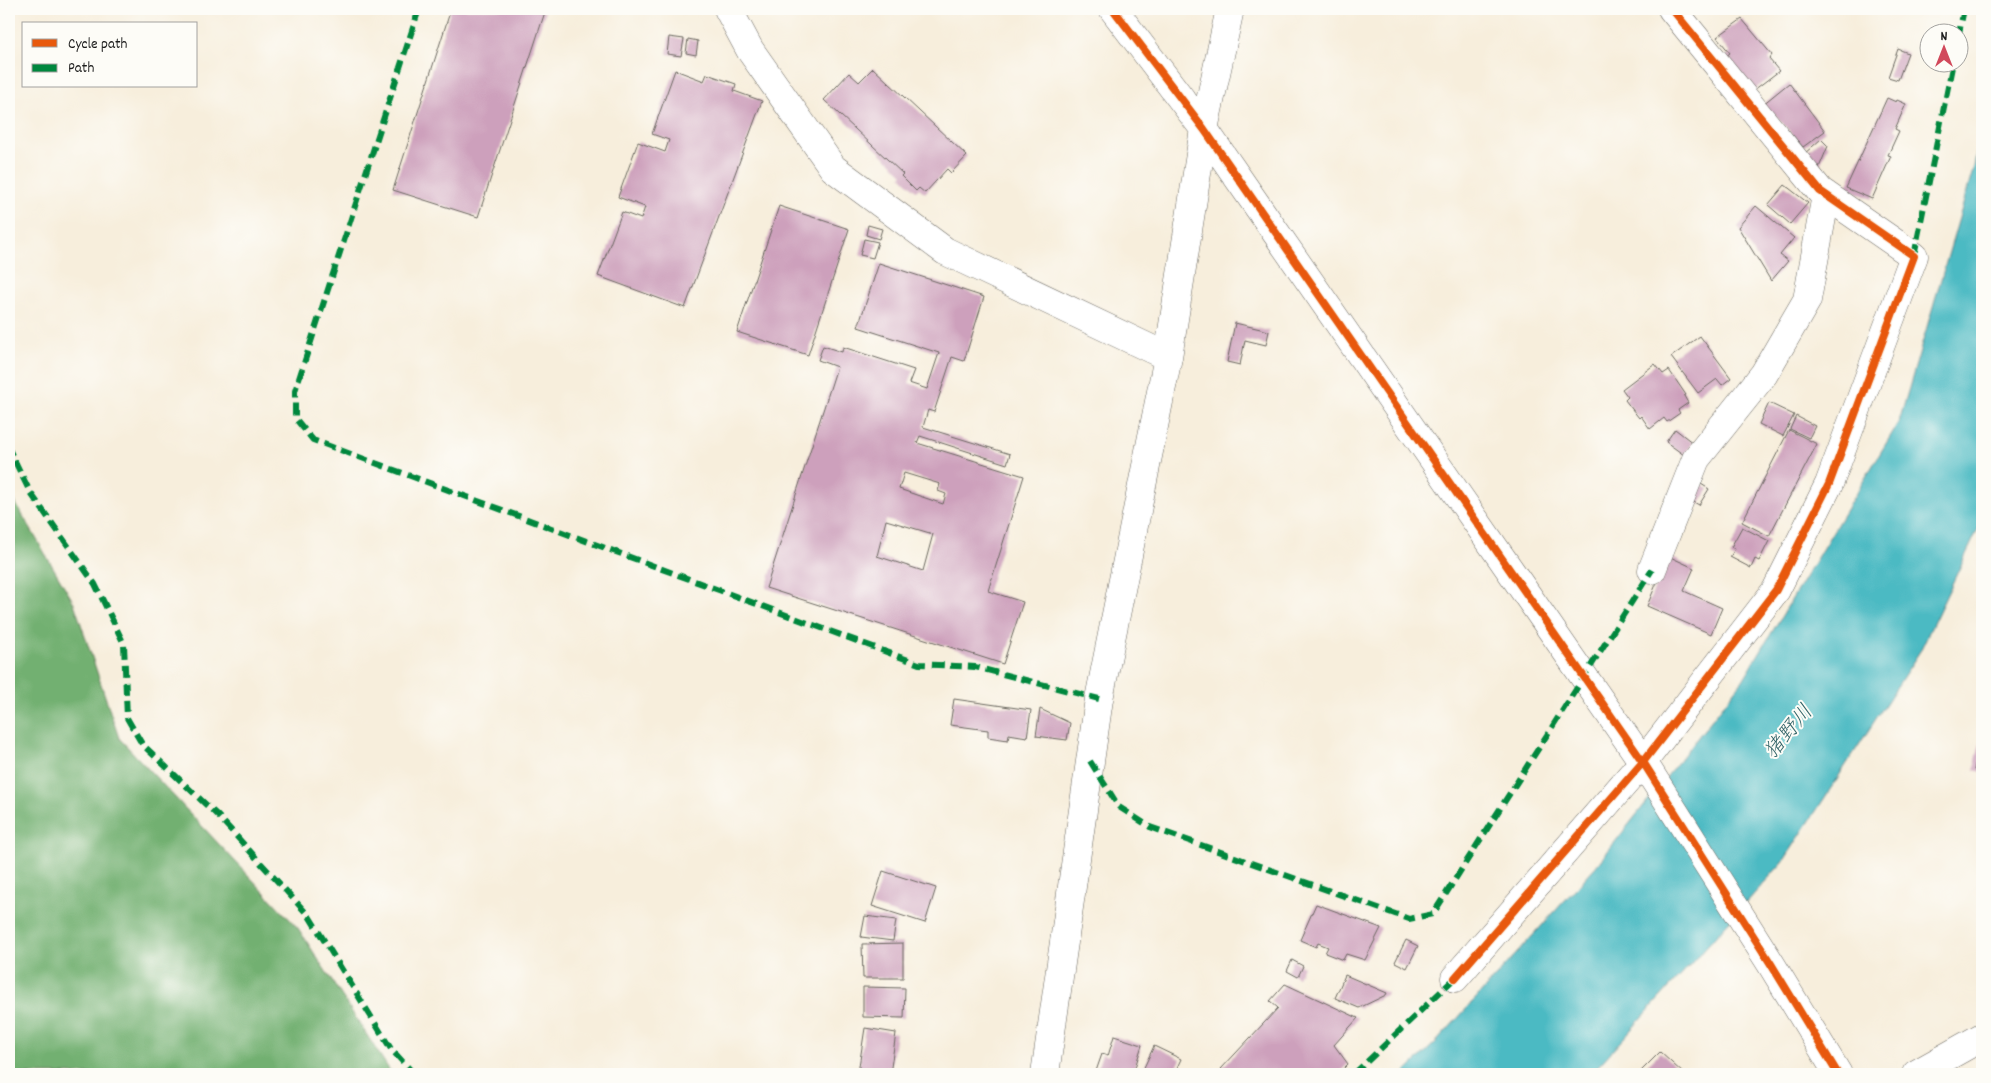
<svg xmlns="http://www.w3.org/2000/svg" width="1991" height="1083" font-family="Dekko,'Klee One',sans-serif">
<rect width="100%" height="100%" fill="#fdfcf7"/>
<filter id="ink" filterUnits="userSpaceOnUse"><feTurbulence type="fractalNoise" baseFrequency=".02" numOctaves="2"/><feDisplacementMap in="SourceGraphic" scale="10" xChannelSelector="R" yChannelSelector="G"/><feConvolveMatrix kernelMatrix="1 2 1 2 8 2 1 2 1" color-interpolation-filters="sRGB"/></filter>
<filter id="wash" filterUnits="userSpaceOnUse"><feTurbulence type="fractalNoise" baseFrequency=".0096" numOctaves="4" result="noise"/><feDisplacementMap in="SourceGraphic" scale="20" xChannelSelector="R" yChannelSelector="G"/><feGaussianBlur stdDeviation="1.12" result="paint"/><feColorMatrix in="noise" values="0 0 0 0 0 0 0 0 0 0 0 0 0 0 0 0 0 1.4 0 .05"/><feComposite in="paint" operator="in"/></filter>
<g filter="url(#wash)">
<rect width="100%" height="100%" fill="#f7eedc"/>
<!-- forest -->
<path fill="#72b071" stroke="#476646" d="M 9,492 L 74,603 L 119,738 L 298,928 L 392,1074 L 9,1074 Z"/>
<!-- water -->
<path fill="#4bbac3" stroke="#346b70" d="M 1982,119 L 1982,521 L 1920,651 L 1783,862 L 1591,1074 L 1403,1074 L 1438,1040 L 1596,866 L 1743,680 L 1899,422 L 1974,167 Z"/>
<g id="blocks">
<!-- building -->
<path fill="#cda0bc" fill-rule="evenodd" d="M 451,9 L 536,9 L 545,12 L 478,217 L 393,190 Z
M 1742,19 L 1772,55 L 1769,59 L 1779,71 L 1754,90 L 1725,57 L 1730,53 L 1717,37 Z
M 669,37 L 684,39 L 681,56 L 667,54 Z
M 688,39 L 698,41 L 696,55 L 686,53 Z
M 1898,49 L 1908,53 L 1898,80 L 1888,77 Z
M 873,68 L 967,156 L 951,173 L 947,169 L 925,193 L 919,188 L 916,191 L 901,176 L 903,174 L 824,100 L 849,73 L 859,82 Z
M 675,70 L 704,81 L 707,74 L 736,84 L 734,91 L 762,101 L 685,308 L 598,276 L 622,212 L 641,219 L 645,207 L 618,197 L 638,142 L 665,152 L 669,140 L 652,134 Z
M 1789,83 L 1825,131 L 1803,147 L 1778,118 L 1762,105 Z
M 1887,98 L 1896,102 L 1897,100 L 1906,104 L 1895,129 L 1899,131 L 1888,155 L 1891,156 L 1872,199 L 1846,188 Z
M 1821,139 L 1828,146 L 1818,170 L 1804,154 Z
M 1785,185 L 1808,203 L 1790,224 L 1768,205 Z
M 779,206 L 849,229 L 808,355 L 737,332 Z
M 1756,206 L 1794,238 L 1780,255 L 1788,261 L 1771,281 L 1738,227 Z
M 868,225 L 882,229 L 879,239 L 866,235 Z
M 864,239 L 878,242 L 873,258 L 860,255 Z
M 879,263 L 984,297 L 964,361 L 952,357 L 934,412 L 928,410 L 923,427 L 1010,454 L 1007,464 L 920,436 L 917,443 L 1024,476 L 988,591 L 1023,602 L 1003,664 L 766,588 L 837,367 L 818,360 L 823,346 L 842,352 L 843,347 L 914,370 L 909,383 L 927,389 L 939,353 L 858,327 ZM 904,473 L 940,484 L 938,491 L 946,494 L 943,504 L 899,489 ZM 886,520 L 933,534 L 923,571 L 877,556 Z
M 1235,323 L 1269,331 L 1266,345 L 1245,340 L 1240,365 L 1227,362 Z
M 1700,336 L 1731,378 L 1722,385 L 1717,379 L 1698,393 L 1671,357 Z
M 1655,364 L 1663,374 L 1669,370 L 1686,395 L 1684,396 L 1688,403 L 1678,410 L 1680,413 L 1667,422 L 1664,418 L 1650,429 L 1641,416 L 1639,418 L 1625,400 L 1628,397 L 1622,389 Z
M 1769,403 L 1794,415 L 1783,436 L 1759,424 Z
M 1796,416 L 1815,426 L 1809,438 L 1790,429 Z
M 1675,429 L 1693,443 L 1684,455 L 1666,442 Z
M 1789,430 L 1817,444 L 1769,536 L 1742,522 Z
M 1701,484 L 1709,489 L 1699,505 L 1692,501 Z
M 1742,527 L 1769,541 L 1759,561 L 1755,559 L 1751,568 L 1730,557 L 1735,549 L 1731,547 Z
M 1668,556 L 1694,568 L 1684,591 L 1722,608 L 1711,634 L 1647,606 Z
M 954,699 L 1031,710 L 1027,737 L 1009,734 L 1008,740 L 988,737 L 988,730 L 950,725 Z
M 1040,709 L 1070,723 L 1067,740 L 1036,736 Z
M 1981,737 L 1982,737 L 1982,772 L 1974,770 Z
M 883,871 L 936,888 L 925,923 L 872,906 Z
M 1316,904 L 1381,928 L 1365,960 L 1346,954 L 1343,960 L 1325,953 L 1328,947 L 1318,943 L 1316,947 L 1300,940 Z
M 865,916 L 896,920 L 893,941 L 861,937 Z
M 1406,940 L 1418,946 L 1407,968 L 1395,962 Z
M 903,943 L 903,978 L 863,978 L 862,944 Z
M 1292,960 L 1303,966 L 1298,977 L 1287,971 Z
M 1345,975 L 1387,993 L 1386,995 L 1359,1008 L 1335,998 Z
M 1285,984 L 1358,1018 L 1334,1045 L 1348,1064 L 1338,1074 L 1226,1074 L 1221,1069 L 1278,1008 L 1270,1001 Z
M 863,987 L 905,988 L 904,1018 L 863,1017 Z
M 865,1028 L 896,1033 L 890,1074 L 858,1073 Z
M 1114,1036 L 1142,1045 L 1133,1074 L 1095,1074 L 1102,1054 L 1108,1056 Z
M 1154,1046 L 1181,1059 L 1174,1074 L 1141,1074 Z
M 1660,1052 L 1684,1074 L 1638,1074 Z"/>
</g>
</g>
<g filter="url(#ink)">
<use href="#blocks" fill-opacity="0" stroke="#69665f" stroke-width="1"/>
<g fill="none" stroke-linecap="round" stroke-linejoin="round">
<defs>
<path id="minor" d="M 728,9 L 750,50 L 833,168 L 945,251 L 1168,357
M 1113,9 L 1204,129 L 1643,762 L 1771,964 L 1838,1074
M 1652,570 L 1696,459 L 1764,374 L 1807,300 L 1826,195
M 1455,978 L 1643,762 L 1776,590 L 1829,484 L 1914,256 L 1820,191 L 1672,9
M 1045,1074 L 1099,699 L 1168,357 L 1204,129 L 1230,9"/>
<path id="major" d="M 1916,1074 L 1982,1037"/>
</defs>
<!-- minor casing -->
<use href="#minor" stroke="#69665f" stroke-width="29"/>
<!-- major casing -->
<use href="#major" stroke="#69665f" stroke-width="29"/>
<!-- minor -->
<use href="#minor" stroke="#fff" stroke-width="28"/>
<!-- major -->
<use href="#major" stroke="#fff" stroke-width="28"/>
<!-- quiet -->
<path stroke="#00873e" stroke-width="6" stroke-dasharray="12 6" stroke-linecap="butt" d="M 419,9 L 295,391 L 295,418 L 313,440 L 919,664 L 975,667 L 1099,699
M 1958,38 L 1964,9
M 1914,256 L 1953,62
M 9,444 L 9,449 L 30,492 L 95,584 L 124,644 L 127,718 L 142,744 L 218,816 L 309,916 L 391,1049 L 414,1074
M 1090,761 L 1119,807 L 1150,827 L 1409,919 L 1433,914 L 1652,570
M 1354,1074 L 1455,978"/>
<defs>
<path id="cycleway" d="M 1113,9 L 1204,129 L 1643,762 L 1771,964 L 1838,1074
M 1455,978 L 1643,762 L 1776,590 L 1829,484 L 1914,256 L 1820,191 L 1672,9"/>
</defs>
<!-- cycleway casing -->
<use href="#cycleway" stroke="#fdfcf7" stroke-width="11"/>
<!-- cycleway -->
<use href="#cycleway" stroke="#e8590c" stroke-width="8"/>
</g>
</g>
<g text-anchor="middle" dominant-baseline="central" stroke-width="4" stroke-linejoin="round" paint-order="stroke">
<!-- water labels -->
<g font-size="21" font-style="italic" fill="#316367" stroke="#fdfcf7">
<text transform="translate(1790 733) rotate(-50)">猪野川</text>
</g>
</g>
<!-- margin -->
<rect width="1991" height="1083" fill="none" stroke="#fdfcf7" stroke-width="30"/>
<!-- legend -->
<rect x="22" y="22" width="175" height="65" fill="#fdfcf7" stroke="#a3a29f"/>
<rect x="32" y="39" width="25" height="8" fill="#e8590c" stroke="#a3a29f"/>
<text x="68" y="48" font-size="15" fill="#1c1c1c">Cycle path</text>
<rect x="32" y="64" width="25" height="8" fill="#00873e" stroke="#a3a29f"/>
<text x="68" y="72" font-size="15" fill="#1c1c1c">Path</text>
<!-- north arrow -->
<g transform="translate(1944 48)"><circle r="24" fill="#fdfcf7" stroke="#a3a29f"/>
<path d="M0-4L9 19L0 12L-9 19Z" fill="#d1495b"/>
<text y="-8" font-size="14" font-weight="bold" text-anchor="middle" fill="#1c1c1c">N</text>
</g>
</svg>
